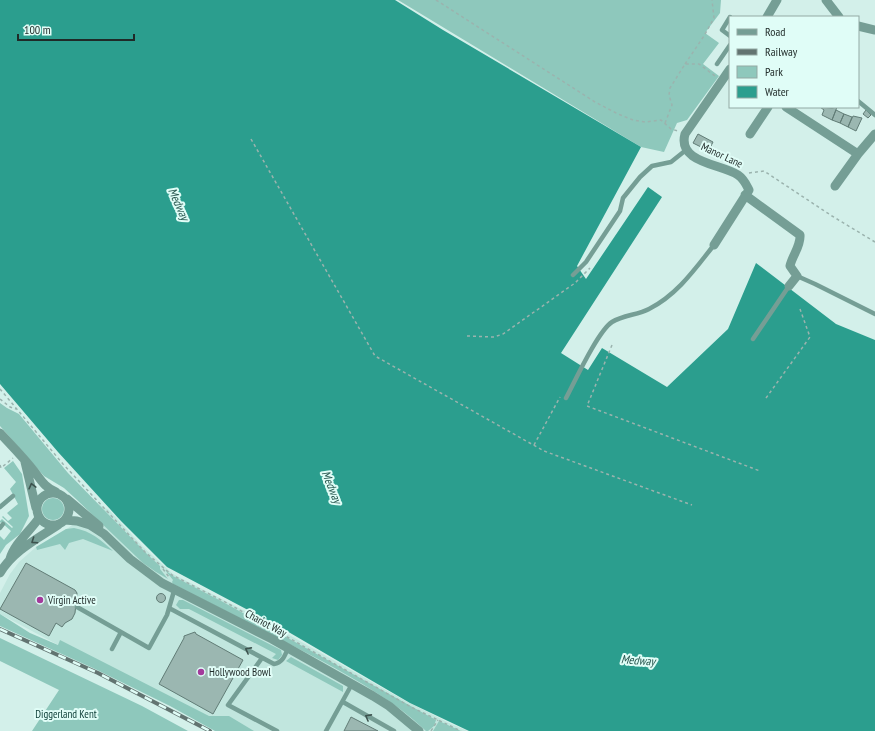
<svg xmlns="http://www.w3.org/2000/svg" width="875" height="731" font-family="'PT Sans Narrow',sans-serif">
<rect width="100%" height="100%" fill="#d3f0ea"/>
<!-- built -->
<path fill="#c1e6de" d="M 100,505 L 109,510 L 143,547 L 173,574 L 270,624 L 400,698 L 451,724 L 468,731 L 220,731 L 0,614 L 0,593 L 10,574 L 19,562 L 36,547 L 57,536 Z"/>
<!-- green -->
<path fill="#8ec8bc" d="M 398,0 L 721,0 L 720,13 L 705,33 L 719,43 L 703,64 L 719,76 L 687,120 L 677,123 L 664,152 L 641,147 Z
M 0,403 L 7,408 L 19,414 L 68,473 L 147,554 L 160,566 L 160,569 L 168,579 L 156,572 L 143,563 L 76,499 L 64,488 L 44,476 L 0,426 Z
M 13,461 L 22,474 L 29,516 L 20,534 L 6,545 L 0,554 L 0,536 L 4,540 L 11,531 L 1,522 L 0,523 L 0,521 L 2,519 L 12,528 L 13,527 L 2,517 L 3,516 L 8,521 L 12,518 L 7,513 L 18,504 L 10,489 L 16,482 L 4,468 Z
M42 509a11 11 0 1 1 22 0a11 11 0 1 1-22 0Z
M 74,528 C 91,531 101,540 113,551 L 83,539 L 69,543 L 65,550 L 60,544 L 37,550 L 36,547 L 66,529 Z
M 165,570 L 173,576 L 223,602 L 436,720 L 434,726 L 428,731 L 426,731 C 395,701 358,681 320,660 C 271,634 222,609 173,584 L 172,582 L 173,580 Z
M 179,600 L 183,600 L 281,650 L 282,655 L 278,660 L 272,658 L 276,654 L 189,609 L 180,609 L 176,605 Z
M 0,614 L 30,633 L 58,645 L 60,640 L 209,716 L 229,716 L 254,731 L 215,731 L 170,706 L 95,669 L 0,626 Z
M 0,638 L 142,706 L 188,731 L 32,731 L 59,690 L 0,661 Z
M 291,657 L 343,686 L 343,692 L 286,661 Z
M 439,721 L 461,731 L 433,731 Z"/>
<!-- water -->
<path fill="#2b9e8e" d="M 0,0 L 395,0 L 443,30 L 641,147 L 577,266 L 586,279 L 648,187 L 662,197 L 561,353 L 588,370 L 602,348 L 667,387 L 728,329 L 756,263 L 836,324 L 875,340 L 875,731 L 469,731 L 410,703 L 280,627 L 167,567 L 121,521 L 58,452 L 0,384 Z"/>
<!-- building -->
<path fill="#9bb7b1" stroke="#617c76" d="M 820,107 L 832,108 L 837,107 L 832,120 L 822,115 L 824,110 Z
M 836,110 L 844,114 L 840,123 L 832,120 Z
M 866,110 L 871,115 L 868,118 L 863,114 Z
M 844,114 L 852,117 L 848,127 L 840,123 Z
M 853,116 L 862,118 L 856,131 L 848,127 Z
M 698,134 L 713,142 L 708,152 L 702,150 L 703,148 L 693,143 Z
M 26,563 L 75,590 L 77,593 L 75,613 L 72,619 L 65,623 L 62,627 L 56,623 L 49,636 L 0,609 Z
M156.5 598a4.5 4.5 0 1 1 9 0a4.5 4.5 0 1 1-9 0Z
M 195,632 L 196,634 L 243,660 L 213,714 L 159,684 L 184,638 L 184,636 Z
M 351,717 L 378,731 L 344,731 Z"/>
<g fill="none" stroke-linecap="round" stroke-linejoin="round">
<!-- path -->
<path stroke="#9bb3ae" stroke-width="1.5" stroke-dasharray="3 3" stroke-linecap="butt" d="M 436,0 L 595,102 L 618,114 L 633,120 L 645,122 L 661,120 L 671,129 L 678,131
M 685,64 L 704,36 L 714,18 L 712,0
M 665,123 L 672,105 L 669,95 L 670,88 L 685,64 L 699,64 L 715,76
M 251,139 L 375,356 L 544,451 L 692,505
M 749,173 L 764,171 L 832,216 L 875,242
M 467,336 L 494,337 L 503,334 L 575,283 L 590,268
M 612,345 L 587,406 L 760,471
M 0,389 L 63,464 L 145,552 L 172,575 L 227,603 L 411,707 L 461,731
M 766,398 L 810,337 L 800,309
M 0,399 L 10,407 L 16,409
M 534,445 L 560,397
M 0,465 L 1,468 L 13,458
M 163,569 L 169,577
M 431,731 L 438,720"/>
<!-- service -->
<path stroke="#759e95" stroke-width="4.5" d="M 730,17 L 722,30 L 730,36
M 717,64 L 730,45
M 858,101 L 875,115
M 573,275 L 586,262 L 620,211 L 623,198 L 640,177 L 652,166 L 671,162 L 686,150
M 797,276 L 815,284 L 875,314
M 753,339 L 789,286
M 566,398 C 575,381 598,331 612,322 C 623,315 638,315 649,309 C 677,295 695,269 714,245
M 0,507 L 13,496
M 0,528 L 3,524
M 77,607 L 149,648 L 167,615 L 174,591
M 169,608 L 274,664 C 282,663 285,656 288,648
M 112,649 L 121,632
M 262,658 L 228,705 L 277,731
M 343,702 L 394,731
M 326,731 L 352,684"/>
<!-- minor -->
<path stroke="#759e95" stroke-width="9" d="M 826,0 L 839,17
M 767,17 L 777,0
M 858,26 L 875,30
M 786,107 L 858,154
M 750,134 L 768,107
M 835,186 L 858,154 L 875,134
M 745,195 L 800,235 C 801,246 792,256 790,266 L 797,276 L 789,286
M 714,245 L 749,190 C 746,184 744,179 738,175 C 722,164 677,163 685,134 L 730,69
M 0,433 C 11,445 23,457 34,471 C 41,480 45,488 56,492
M 25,462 L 36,508
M37 509a16 16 0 1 1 32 0a16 16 0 1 1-32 0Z
M 67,499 L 99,526
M 65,520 L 77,521 L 90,525 L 104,534 L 130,559 L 162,583 L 272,639 L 373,696 L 389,706 L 419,731
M 10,559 C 14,544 30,531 39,518
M 0,573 C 13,551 37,539 58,525"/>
<defs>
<path id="rail" d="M 0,629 L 98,673 L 210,731"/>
</defs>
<!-- rail casing -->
<use href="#rail" stroke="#627471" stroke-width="4"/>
<!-- rail -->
<use href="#rail" stroke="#e0fdf7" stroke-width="2.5" stroke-dasharray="8" stroke-linecap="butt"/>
</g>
<!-- one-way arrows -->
<defs><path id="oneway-chevron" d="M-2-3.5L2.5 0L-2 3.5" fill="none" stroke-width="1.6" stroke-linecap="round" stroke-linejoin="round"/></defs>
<g stroke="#3d534e">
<use href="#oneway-chevron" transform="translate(32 486) rotate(-104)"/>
<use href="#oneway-chevron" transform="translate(34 541) rotate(146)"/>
<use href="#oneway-chevron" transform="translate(248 650) rotate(-152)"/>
<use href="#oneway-chevron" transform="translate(368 717) rotate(-151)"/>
</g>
<!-- markers -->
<g fill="#a33a9b" stroke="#e0fdf7" stroke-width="1.5">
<circle cx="40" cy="600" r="4"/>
<circle cx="201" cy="672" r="4"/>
</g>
<g text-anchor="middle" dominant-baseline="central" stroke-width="4" stroke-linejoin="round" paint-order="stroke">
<!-- street labels -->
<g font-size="11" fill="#1f2a28" stroke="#e0fdf7">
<text transform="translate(722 155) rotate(25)">Manor Lane</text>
<text transform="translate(266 623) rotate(28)">Chariot Way</text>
</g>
<!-- poi labels -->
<g font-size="11" fill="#1f2a28" stroke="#e0fdf7" text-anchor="start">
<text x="48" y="600">Virgin Active</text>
<text x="209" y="672">Hollywood Bowl</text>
</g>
<!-- park labels -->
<g font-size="11" fill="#10413a" stroke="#e0fdf7">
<text x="66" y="714">Diggerland Kent</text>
</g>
<!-- water labels -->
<g font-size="12" font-style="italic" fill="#28574f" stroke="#e0fdf7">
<text transform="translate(179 204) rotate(66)">Medway</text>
<text transform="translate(332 487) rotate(68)">Medway</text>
<text transform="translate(638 660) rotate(4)">Medway</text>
</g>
</g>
<!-- legend -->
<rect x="729" y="16" width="130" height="92" fill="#e0fdf7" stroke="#93a9a4"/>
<rect x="737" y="29" width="20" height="6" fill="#759e95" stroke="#93a9a4"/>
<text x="765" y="36" font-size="12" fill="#1f2a28">Road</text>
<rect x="737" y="49" width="20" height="6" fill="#627471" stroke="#93a9a4"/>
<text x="765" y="56" font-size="12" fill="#1f2a28">Railway</text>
<rect x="737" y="66" width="20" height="12" fill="#8ec8bc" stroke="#93a9a4"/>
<text x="765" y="76" font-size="12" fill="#1f2a28">Park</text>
<rect x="737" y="86" width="20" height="12" fill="#2b9e8e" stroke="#93a9a4"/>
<text x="765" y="96" font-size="12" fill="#1f2a28">Water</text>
<!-- scale -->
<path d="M18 34v6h116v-6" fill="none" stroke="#1f2a28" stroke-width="2"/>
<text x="24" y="34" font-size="12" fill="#1f2a28" stroke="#e0fdf7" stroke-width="3" paint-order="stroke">100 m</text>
</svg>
